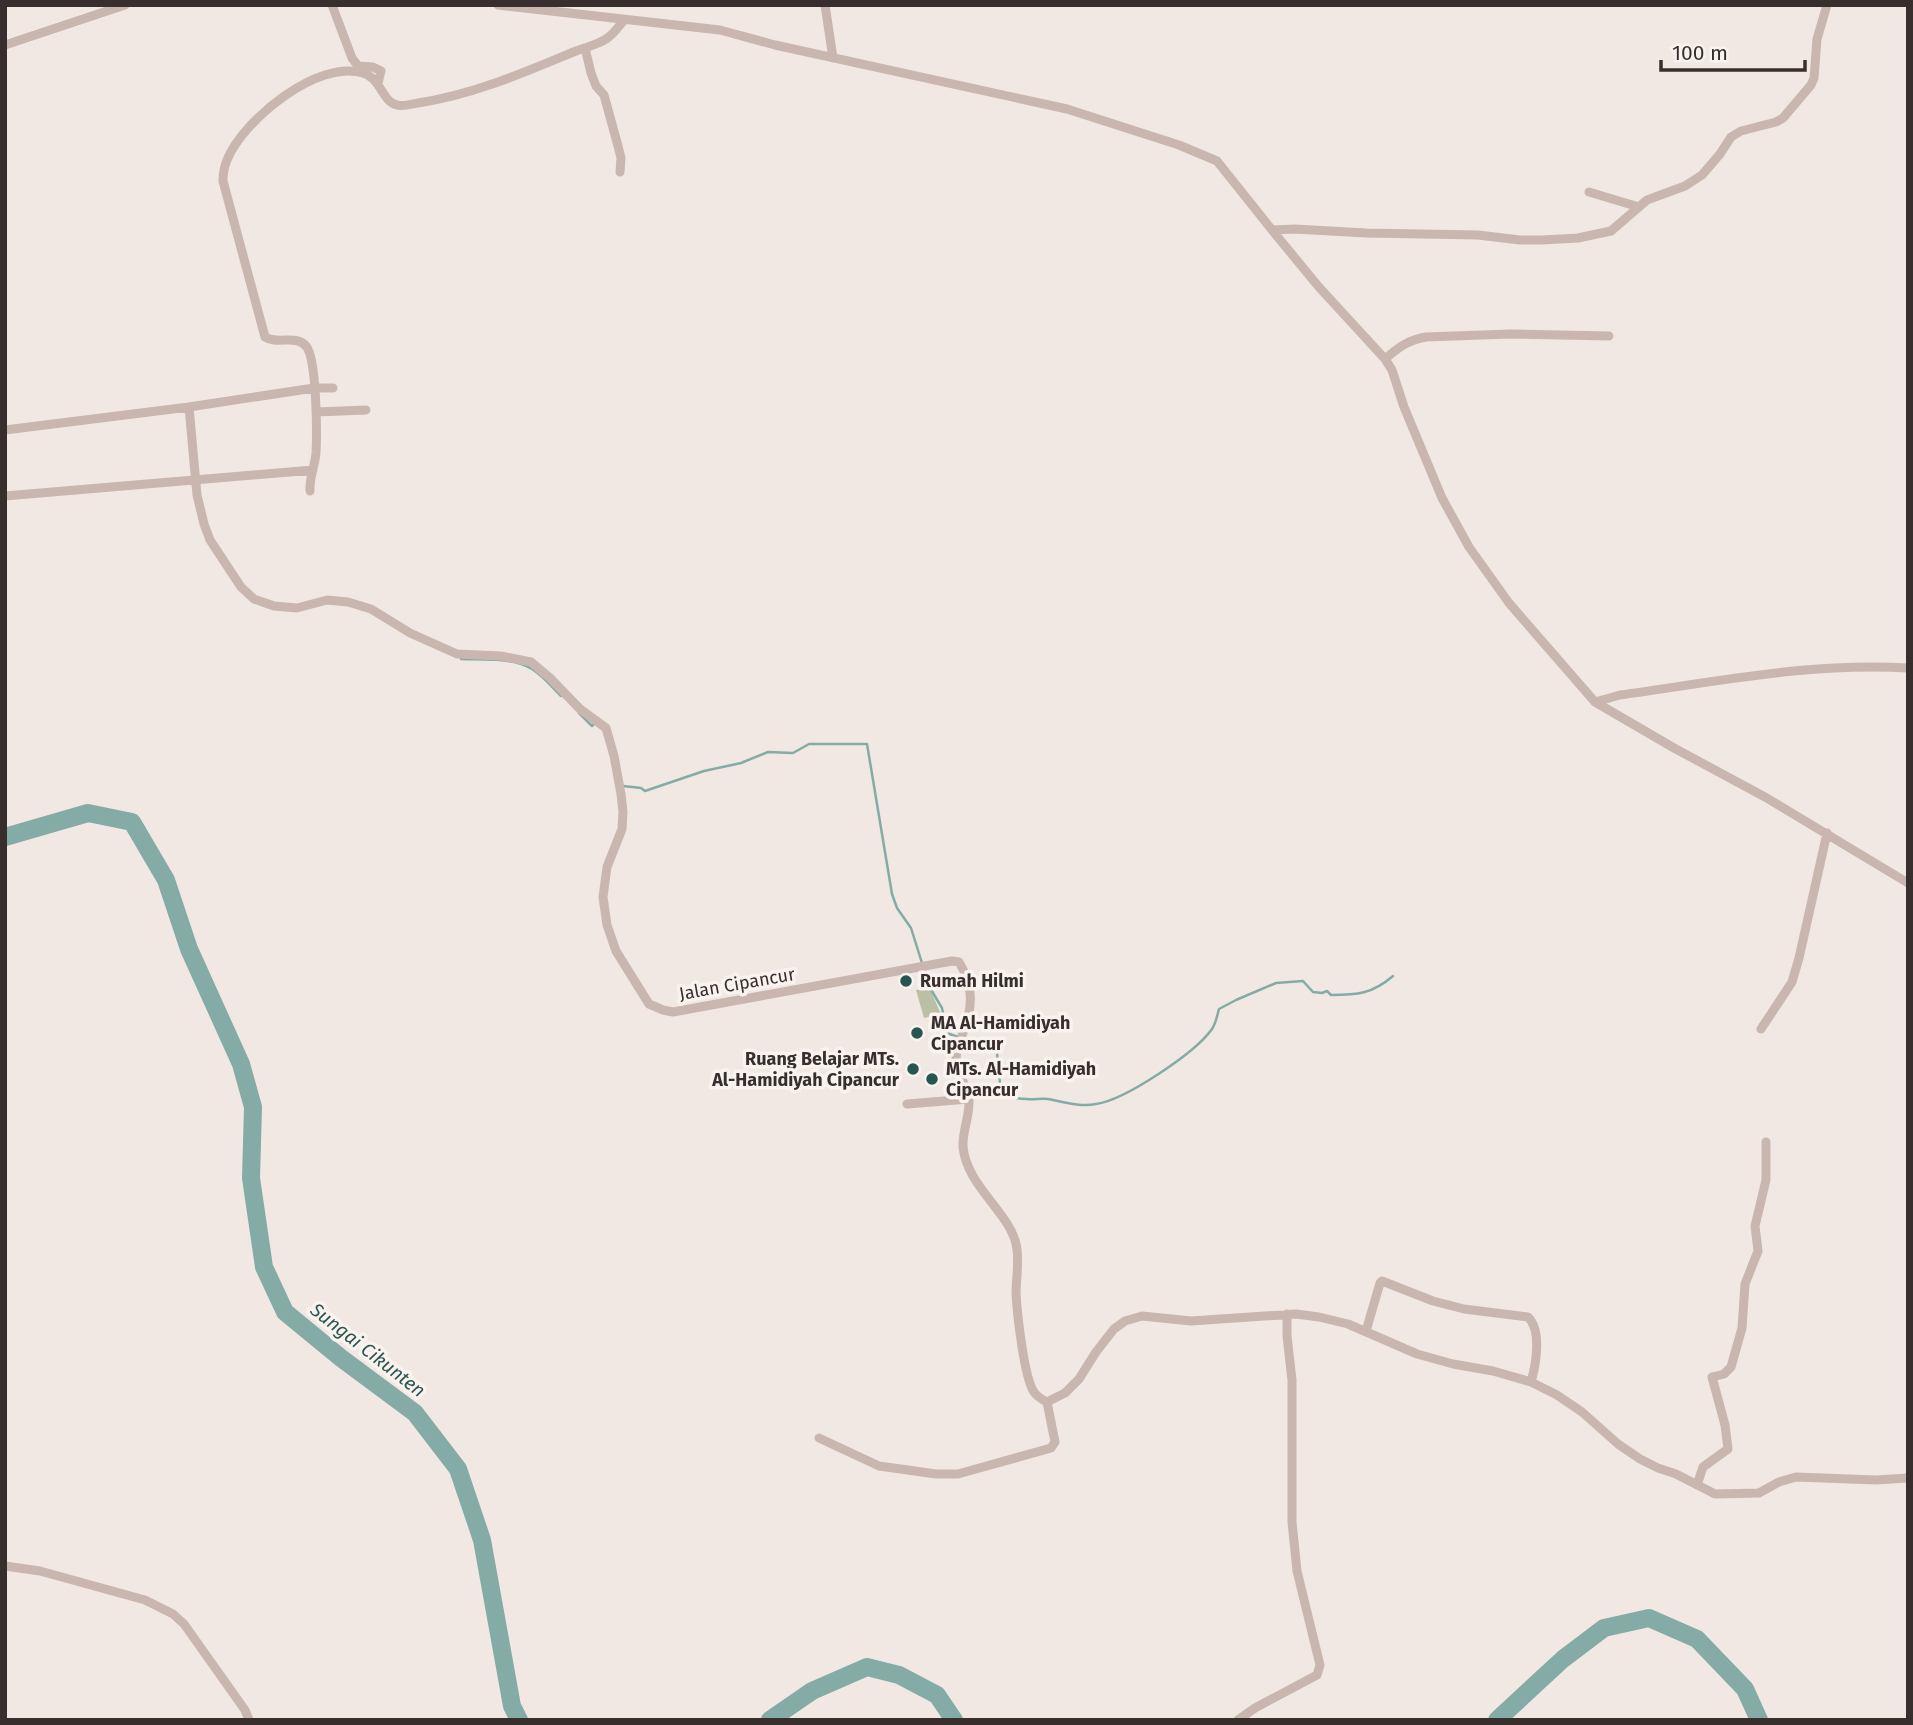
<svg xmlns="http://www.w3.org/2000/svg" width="1913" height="1725" font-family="'Fira Sans',sans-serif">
<rect width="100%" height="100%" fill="#f1e8e3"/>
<!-- green -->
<path fill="#bbbfa4" d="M 929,987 L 941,1014 L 924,1018 L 916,990 Z"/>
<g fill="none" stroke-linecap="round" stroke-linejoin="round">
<!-- stream -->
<path stroke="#85aba6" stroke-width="2.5" d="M 461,659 C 483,660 513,657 532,669 C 543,676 552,687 561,696
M 579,713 L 592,726 L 594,724
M 623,786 L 641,788 L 645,791 L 704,771 L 741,763 L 768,752 L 793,753 L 809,744 L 867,744 L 892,894 L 897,908 L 911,928 L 922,963
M 925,969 L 930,988 L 942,1008 L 947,1033 C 963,1040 979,1042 996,1042 L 1001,1094 C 1009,1097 1018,1099 1027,1099 C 1034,1100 1041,1098 1048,1099 C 1064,1102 1080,1107 1096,1104 C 1125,1100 1195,1053 1212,1029 C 1216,1023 1217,1016 1219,1009 L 1236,1000 L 1276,983 L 1303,981 L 1313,992 L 1322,993 L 1327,991 L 1331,995 C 1357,995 1372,994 1393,976"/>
<!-- river -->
<path stroke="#85aba6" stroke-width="18" d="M 5,837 L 88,813 L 132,822 L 166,880 L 189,949 L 241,1064 L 253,1107 L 251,1178 L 264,1267 L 285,1312 L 341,1358 L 415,1413 L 458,1469 L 482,1540 L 512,1706 L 519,1720
M 770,1720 L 812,1691 L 867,1667 L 899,1675 L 937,1695 L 954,1720
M 1497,1720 L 1563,1659 L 1604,1628 L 1649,1618 L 1697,1639 L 1745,1689 L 1759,1720"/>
<!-- minor -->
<path stroke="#c9b6af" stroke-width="9" d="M 332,5 L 352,58 L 358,66 L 373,67 L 381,71 L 378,83
M 498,5 L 720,30 L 775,45 L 1067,109 L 1179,145 L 1217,161 L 1272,230 L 1318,286 L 1385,359 L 1392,370 L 1404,407 L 1442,498 L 1469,547 L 1509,603 L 1595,702 L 1674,748 L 1765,797 L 1908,883
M 825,5 L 833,58
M 5,45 L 125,5
M 585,48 L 591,73 L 596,86 L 604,95 L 618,146 L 621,158 L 620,172
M 1589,192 L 1639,207
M 1272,230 L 1295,229 L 1366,233 L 1478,235 L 1520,240 L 1542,240 L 1578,238 L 1611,231 L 1647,200 L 1685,186 L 1702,175 L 1720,154 L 1731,137 L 1741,131 L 1776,122 L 1783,118 L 1811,85 L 1814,78 L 1817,39 L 1827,5
M 1385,359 C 1399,347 1408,340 1426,337 L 1510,334 L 1609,336
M 189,407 L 314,388 L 333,388
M 316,412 L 366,410
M 5,430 L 189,407 L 197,495 L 204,524 L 210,540 L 241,587 L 254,599 L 274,606 L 297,608 L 327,600 L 348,602 L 371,609 L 410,633 L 457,654 L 501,656 L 531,662 L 550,678 L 580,709 L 606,728 L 614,756 L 621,794 L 623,812 L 622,829 L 607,867 L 603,897 L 607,925 L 616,951 L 649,1004 L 663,1010 L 673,1012 L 952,961 L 959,962 C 974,987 973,1007 963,1033 C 960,1042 956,1050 956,1059 C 956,1073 968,1086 969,1100 C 970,1115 962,1132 963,1147 C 967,1188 1014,1215 1017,1250 C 1019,1264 1016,1279 1016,1293 C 1017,1312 1024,1378 1034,1392 C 1037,1397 1042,1399 1047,1402 L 1065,1393 L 1079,1379 L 1096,1352 L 1114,1329 L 1125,1321 L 1142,1316 L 1191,1321 L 1296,1314 L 1319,1317 L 1348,1324 L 1417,1354 L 1453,1364 L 1493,1371 L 1531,1382 L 1557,1395 L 1582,1412 L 1618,1444 L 1640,1459 L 1658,1468 L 1676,1474 L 1715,1494 L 1759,1493 L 1779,1482 L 1796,1477 L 1876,1480 L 1908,1478
M 310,491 C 309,478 315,466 316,453 C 317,434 317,359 306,346 C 296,334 277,345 265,337 L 223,181 C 223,173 224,167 227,160 C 243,120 318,59 363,73 C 381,78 382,102 397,105 C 403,107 412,104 418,103 C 473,95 525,72 576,51 C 586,47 597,45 606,39 C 613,35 619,26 624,20
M 5,496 L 313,470
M 1595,702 L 1620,695 C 1715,682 1812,662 1908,668
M 1761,1029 L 1792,982 L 1799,958 L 1827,833
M 907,1104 L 969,1099
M 1366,1331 L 1380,1283 L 1382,1281 L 1433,1301 L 1464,1309 L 1528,1317 C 1542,1330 1536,1365 1531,1382
M 819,1438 L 879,1466 L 936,1474 L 958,1474 L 1051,1448 L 1055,1442 L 1047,1402
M 1697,1485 L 1703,1467 L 1728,1449 L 1725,1425 L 1712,1377 L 1724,1374 L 1731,1367 L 1742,1328 L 1745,1284 L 1758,1251 L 1755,1226 L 1766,1180 L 1766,1142
M 5,1566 L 40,1571 L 145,1600 L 173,1614 L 184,1624 L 245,1710 L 249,1720
M 1238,1720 L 1255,1708 L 1317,1675 L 1320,1665 L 1297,1571 L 1292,1522 L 1292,1380 L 1287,1336 L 1287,1314"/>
</g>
<!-- markers -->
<g fill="#265650" stroke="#f9f2ef" stroke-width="2.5">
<circle cx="906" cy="981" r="7"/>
<circle cx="917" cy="1033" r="7"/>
<circle cx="913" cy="1069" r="7"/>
<circle cx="932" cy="1079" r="7"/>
</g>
<g text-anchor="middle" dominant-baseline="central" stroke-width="7" stroke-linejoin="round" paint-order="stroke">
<!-- poi labels -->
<g font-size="18" font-weight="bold" fill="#382e2d" stroke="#f9f2ef" text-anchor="start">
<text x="920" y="981">Rumah Hilmi</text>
<text x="931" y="1023">MA Al-Hamidiyah<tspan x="931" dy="21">Cipancur</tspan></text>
<text x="899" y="1059" text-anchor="end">Ruang Belajar MTs.<tspan x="899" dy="21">Al-Hamidiyah Cipancur</tspan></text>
<text x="946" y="1069">MTs. Al-Hamidiyah<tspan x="946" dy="21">Cipancur</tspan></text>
</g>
<!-- street labels -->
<g font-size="18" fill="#382e2d" stroke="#f9f2ef">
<text transform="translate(737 984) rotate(-10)">Jalan Cipancur</text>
</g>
<!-- water labels -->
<g font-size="19" font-style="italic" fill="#265650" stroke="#f9f2ef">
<text transform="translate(368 1350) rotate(38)">Sungai Cikunten</text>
</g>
</g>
<!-- border -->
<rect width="1913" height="1725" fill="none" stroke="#382e2d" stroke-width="14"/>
<!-- scale -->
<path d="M1661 60v10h144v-10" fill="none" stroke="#382e2d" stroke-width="3.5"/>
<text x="1672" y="60" font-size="21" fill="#382e2d" stroke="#f9f2ef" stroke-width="5" paint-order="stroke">100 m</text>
</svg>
